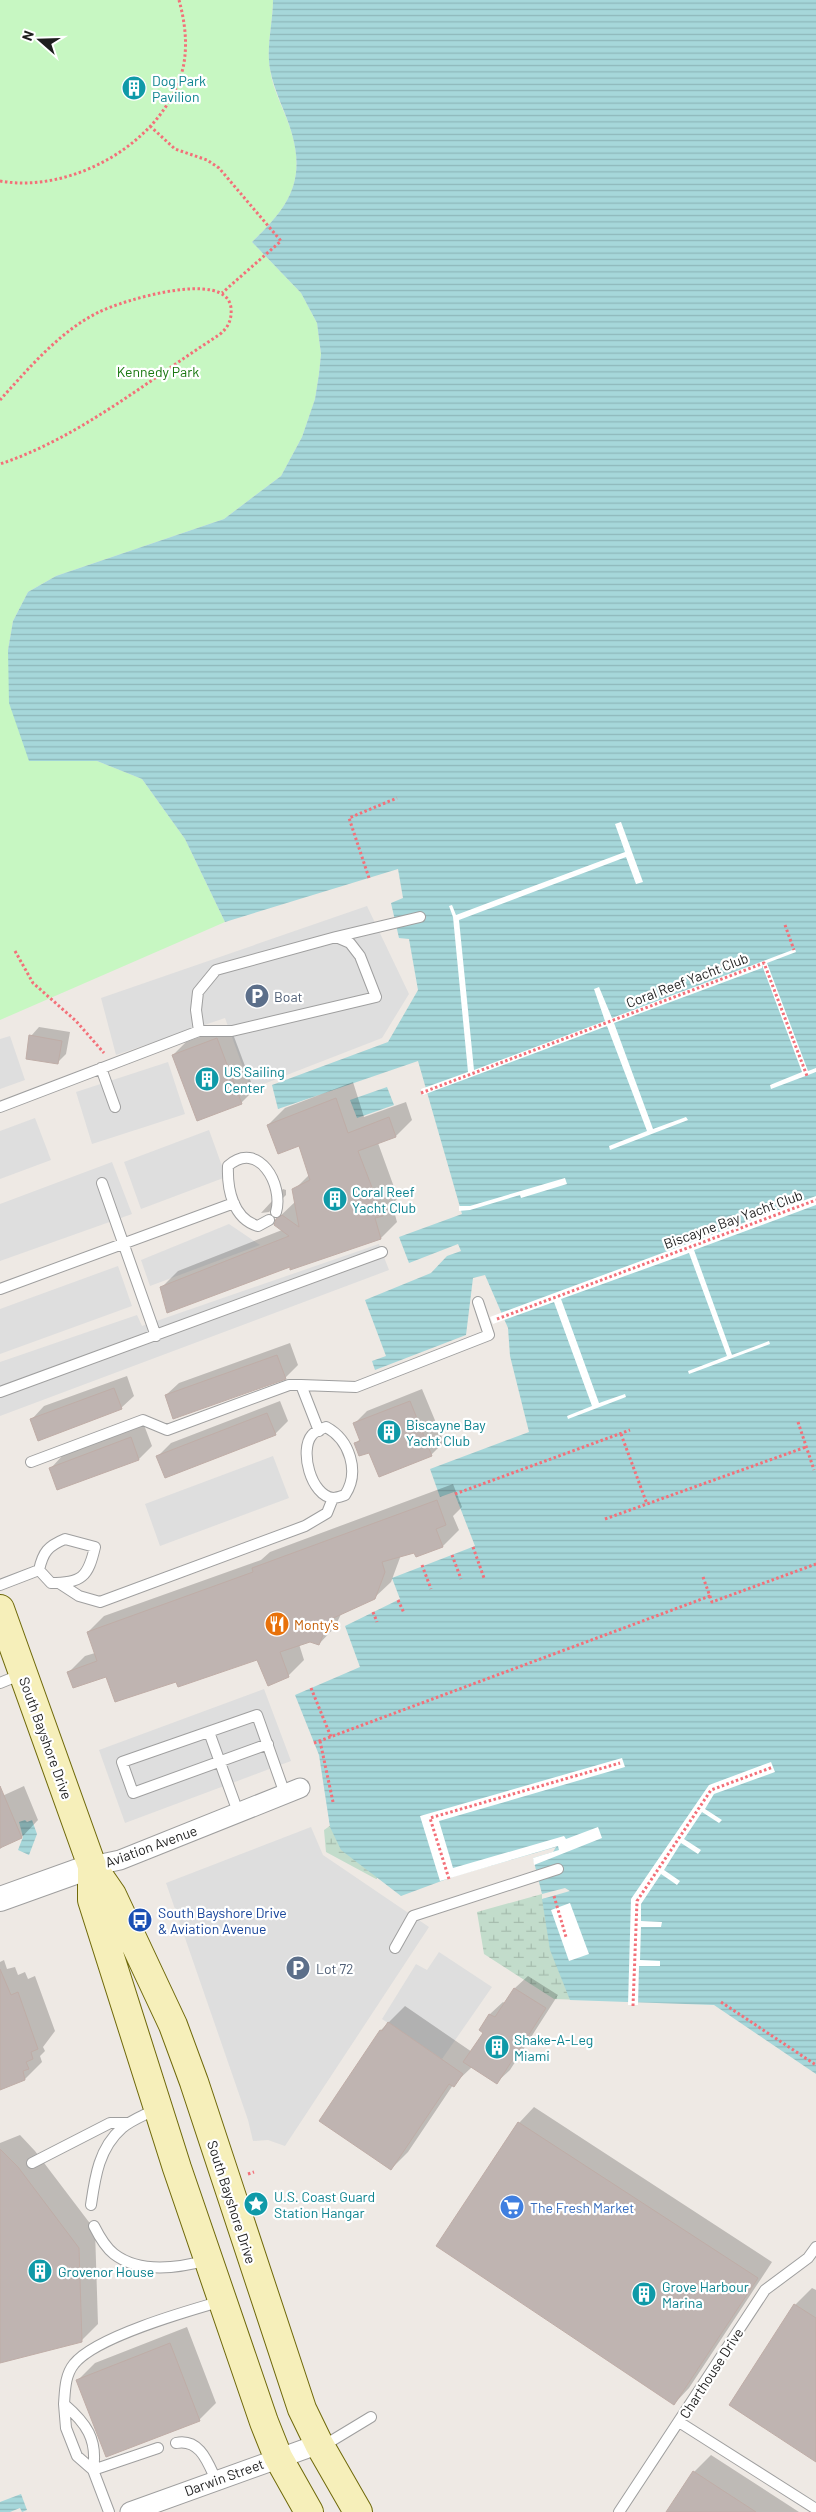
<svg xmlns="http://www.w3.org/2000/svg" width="816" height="2512" font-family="Barlow,sans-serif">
<defs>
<pattern id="wetland-marsh" width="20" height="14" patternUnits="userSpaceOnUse" patternTransform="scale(1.25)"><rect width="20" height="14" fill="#c2dccb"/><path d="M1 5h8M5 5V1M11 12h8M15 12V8" fill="none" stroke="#a6bcae"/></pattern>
<pattern id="water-rules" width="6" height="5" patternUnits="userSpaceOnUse" patternTransform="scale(1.25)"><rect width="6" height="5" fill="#a6d7da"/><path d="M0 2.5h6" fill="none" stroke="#8eb8bb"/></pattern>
</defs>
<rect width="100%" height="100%" fill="#eee9e4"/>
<!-- wetland -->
<path fill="url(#wetland-marsh)" d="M 337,1821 L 384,1873 L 376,1879 L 326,1852 L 324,1830 Z
M 542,1894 L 542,1899 L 547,1898 L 583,2000 L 554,1999 L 484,1954 L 477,1912 Z"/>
<!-- park -->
<path fill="#c7f7c2" d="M 0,0 L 273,0 C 273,22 266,47 270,69 C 273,93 286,112 292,134 C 306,184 286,209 252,242 L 301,293 L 317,323 L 321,354 L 319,374 L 315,399 L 302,437 L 281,476 L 224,519 L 56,576 L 28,592 L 13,621 L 8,650 L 29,760 L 97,761 L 142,779 L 185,839 L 225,922 L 0,1020 Z"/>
<!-- parking -->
<path fill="#dedede" d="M 367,906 L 409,994 L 382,1038 L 251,1089 L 225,1018 L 116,1055 L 101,998 Z
M 10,1036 L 25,1080 L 0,1089 L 0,1039 Z
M 168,1062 L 185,1114 L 92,1144 L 76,1092 Z
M 35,1118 L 51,1160 L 0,1179 L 0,1131 Z
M 209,1130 L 226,1177 L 141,1209 L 124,1162 Z
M 112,1162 L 132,1214 L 0,1261 L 0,1204 Z
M 229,1224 L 260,1245 L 150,1286 L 141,1260 Z
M 379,1244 L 389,1270 L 0,1416 L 0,1362 L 137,1315 L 142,1326 Z
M 118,1266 L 132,1306 L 0,1354 L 0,1309 Z
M 273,1456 L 289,1498 L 160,1546 L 145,1504 Z
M 264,1689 L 291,1761 L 125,1823 L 99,1750 Z
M 311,1827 L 323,1855 L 429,1927 L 285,2146 L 268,2140 L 253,2141 L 248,2120 L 166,1883 Z
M 439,1952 L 492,1987 L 442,2059 L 382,2019 L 416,1964 L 427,1970 Z"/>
<!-- water -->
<path fill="url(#water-rules)" d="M 273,0 L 816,0 L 816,2074 L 714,2005 L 570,2000 L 550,1950 L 542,1899 L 570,1891 L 565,1888 L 542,1894 L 533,1858 L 553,1852 L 556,1847 L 455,1876 L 401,1896 L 341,1850 L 330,1827 L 319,1755 L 295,1695 L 360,1667 L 345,1626 L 400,1599 L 392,1578 L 475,1546 L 454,1492 L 440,1497 L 430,1469 L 529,1432 L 510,1356 L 508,1328 L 485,1275 L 473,1278 L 466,1335 L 375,1370 L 372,1361 L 386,1356 L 365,1300 L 431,1273 L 447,1256 L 461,1251 L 458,1244 L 409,1263 L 399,1237 L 462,1214 L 418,1061 L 278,1109 L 272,1085 L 388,1042 L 418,990 L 409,939 L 399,938 L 391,903 L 403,898 L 398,869 L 225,922 L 185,839 L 142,779 L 97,761 L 29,761 L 9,703 L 8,650 L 13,621 L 28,592 L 56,576 L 224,519 L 281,476 L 302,437 L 315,399 L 319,374 L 321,354 L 317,323 L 301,293 L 252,242 C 286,209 306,184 292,134 C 286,112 274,92 270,69 C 266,47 273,22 273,0 Z
M 387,1087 L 394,1105 L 357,1118 L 350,1100 Z
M 25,1820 L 27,1822 L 32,1820 L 37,1834 L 29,1855 L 18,1850 L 23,1837 L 19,1822 Z
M 21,2494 L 27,2510 L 22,2512 L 20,2508 L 10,2512 L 0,2512 L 0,2502 Z"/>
<!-- pier -->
<path fill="#fff" d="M 621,822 L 643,882 L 636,884 L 626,857 L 459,920 L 474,1070 L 605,1021 L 594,989 L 599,987 L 612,1018 L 795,949 L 796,952 L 767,963 L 808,1071 L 816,1068 L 816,1072 L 771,1089 L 770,1085 L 802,1072 L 762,965 L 762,968 L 614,1023 L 653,1129 L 686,1117 L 688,1120 L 610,1150 L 609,1146 L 647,1131 L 607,1026 L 423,1095 L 421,1089 L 468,1072 L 453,917 L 449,906 L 452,905 L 456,915 L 625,852 L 615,824 Z
M 565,1178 L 567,1184 L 521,1198 L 520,1195 L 470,1210 L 459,1211 L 459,1206 L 470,1206 Z
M 816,1196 L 816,1205 L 694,1250 L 732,1355 L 769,1341 L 770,1344 L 689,1374 L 688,1371 L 727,1356 L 689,1253 L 561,1299 L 599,1403 L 625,1394 L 626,1397 L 568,1419 L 567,1416 L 592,1406 L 554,1302 L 493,1324 L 490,1317 Z
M 622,1758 L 625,1767 L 439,1821 L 453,1868 L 564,1836 L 566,1839 L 598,1827 L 602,1838 L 534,1865 L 533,1858 L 559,1850 L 558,1846 L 440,1881 L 420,1816 Z
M 771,1762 L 775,1772 L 714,1794 L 705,1809 L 722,1820 L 719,1823 L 702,1812 L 684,1839 L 701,1850 L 698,1854 L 681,1843 L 664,1870 L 680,1881 L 677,1885 L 661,1874 L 641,1904 L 641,1921 L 662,1922 L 661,1927 L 641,1927 L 640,1960 L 660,1961 L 660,1966 L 639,1966 L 638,2005 L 628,2005 L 631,1899 L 709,1785 Z
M 570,1903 L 589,1954 L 569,1961 L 551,1910 Z"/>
<!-- shadow -->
<path fill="#0003" d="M 230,1026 L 254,1090 L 241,1103 L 173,1055 L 186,1042 Z
M 39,1027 L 70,1032 L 66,1054 L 58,1062 L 31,1036 Z
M 353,1082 L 364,1117 L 406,1102 L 412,1120 L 396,1136 L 378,1143 L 398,1198 L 392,1204 L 397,1222 L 381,1238 L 291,1265 L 161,1288 L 178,1271 L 282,1230 L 277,1219 L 296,1201 L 294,1190 L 310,1174 L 300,1145 L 268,1125 L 285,1108 Z
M 283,1189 L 286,1190 L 286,1195 L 269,1212 L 261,1213 Z
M 290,1343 L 298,1365 L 285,1378 L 166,1395 L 179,1383 Z
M 127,1376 L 134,1396 L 121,1408 L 32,1419 L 44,1406 Z
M 422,1389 L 444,1442 L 431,1455 L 370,1451 L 356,1443 L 360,1439 L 354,1424 L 367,1411 Z
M 280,1401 L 288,1421 L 275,1434 L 158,1456 L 171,1443 Z
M 144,1425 L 152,1446 L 139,1459 L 58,1488 L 51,1468 L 63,1455 Z
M 453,1484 L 462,1507 L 453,1516 L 459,1530 L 443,1546 L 401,1555 L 391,1582 L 374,1598 L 341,1614 L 335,1627 L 319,1644 L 310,1641 L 299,1644 L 304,1660 L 288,1676 L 258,1658 L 177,1680 L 69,1672 L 85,1656 L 95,1653 L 88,1632 L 104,1616 L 261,1560 L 270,1552 Z
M 24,1786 L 38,1820 L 22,1837 L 5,1844 L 0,1849 L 0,1797 Z
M 4,1960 L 7,1969 L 15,1967 L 18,1975 L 25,1972 L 28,1979 L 35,1976 L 55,2031 L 43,2047 L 45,2051 L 40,2056 L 42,2062 L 25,2079 L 0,2089 L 0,1962 Z
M 528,1976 L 558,1995 L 510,2070 L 497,2082 L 472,2067 L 453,2085 L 408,2152 L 391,2169 L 381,2030 L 405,2006 L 472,2052 L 484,2032 L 480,2029 L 490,2014 L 503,2002 L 505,2003 L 515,1988 Z
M 534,2107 L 772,2262 L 689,2388 L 674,2404 L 519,2123 Z
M 20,2135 L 35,2151 L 95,2230 L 98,2324 L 81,2341 L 0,2362 L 0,2143 Z
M 812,2288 L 816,2290 L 816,2461 L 730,2405 L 795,2305 Z
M 187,2327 L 216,2403 L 199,2420 L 78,2380 L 95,2363 Z
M 711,2455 L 799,2512 L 668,2512 L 694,2472 Z"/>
<!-- building -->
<path fill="#bfb4b1" stroke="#bfada7" d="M 29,1035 L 62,1041 L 58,1064 L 26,1059 Z
M 217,1038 L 242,1104 L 197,1121 L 172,1055 Z
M 336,1098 L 348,1133 L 389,1117 L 396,1137 L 358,1151 L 383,1216 L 375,1218 L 381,1239 L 290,1270 L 290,1267 L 167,1313 L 160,1287 L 289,1236 L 274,1225 L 276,1219 L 282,1215 L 299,1227 L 292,1189 L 310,1180 L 299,1146 L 278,1154 L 267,1125 Z
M 277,1355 L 286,1379 L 173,1419 L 165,1395 Z
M 114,1388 L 122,1409 L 38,1441 L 30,1419 Z
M 410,1401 L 432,1456 L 379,1477 L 369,1453 L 359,1456 L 354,1443 L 360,1441 L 353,1423 Z
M 267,1413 L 276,1435 L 165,1478 L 156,1456 Z
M 131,1437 L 139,1460 L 57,1490 L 49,1468 Z
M 437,1500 L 446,1525 L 436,1529 L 443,1547 L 416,1557 L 414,1553 L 382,1562 L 385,1572 L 375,1599 L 329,1620 L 319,1645 L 310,1642 L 280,1652 L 289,1677 L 268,1686 L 257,1660 L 178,1687 L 176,1682 L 115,1702 L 106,1677 L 73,1688 L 67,1672 L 97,1661 L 87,1632 L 253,1572 L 252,1568 Z
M 0,1786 L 22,1838 L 0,1848 Z
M 0,1969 L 11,1995 L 18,1992 L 38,2049 L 31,2052 L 33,2059 L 26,2062 L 29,2069 L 23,2071 L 25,2080 L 0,2090 Z
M 514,1988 L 546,2008 L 497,2084 L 463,2062 L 483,2033 L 479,2030 L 489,2014 L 495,2017 Z
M 388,2022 L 463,2074 L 454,2087 L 449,2084 L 391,2170 L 319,2121 L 380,2030 L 382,2031 Z
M 518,2122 L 758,2278 L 674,2405 L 436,2246 Z
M 0,2149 L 18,2167 L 79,2248 L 82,2342 L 0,2363 Z
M 794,2304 L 816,2318 L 816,2462 L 729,2405 Z
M 170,2343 L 200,2421 L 106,2457 L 76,2380 Z
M 693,2471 L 756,2512 L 666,2512 Z"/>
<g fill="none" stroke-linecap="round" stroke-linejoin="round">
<defs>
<path id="service" d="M 336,937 L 420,917
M 101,1068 L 115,1107
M 0,1107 L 199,1031 L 232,1031 L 376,997 L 360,956 L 350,943 L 336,937 L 216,970 L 198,992 L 196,1010 L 199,1031
M 102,1183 L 156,1336
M 269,1220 L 258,1226 C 233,1219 227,1189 228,1166 C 258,1139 284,1185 276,1212
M 0,1289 L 234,1203
M 301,1385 L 356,1387 L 489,1335 L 478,1302
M 0,1392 L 382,1252
M 326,1427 C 350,1440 360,1472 345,1495 C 342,1496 337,1498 333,1498 C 311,1496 299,1450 312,1435 C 315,1431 322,1429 326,1427 Z
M 31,1462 L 143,1420 L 167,1430 L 289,1385 L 301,1385 L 319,1431
M 65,1539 L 95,1547 C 88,1577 82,1583 51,1583 L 39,1570 C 43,1552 48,1546 65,1539 Z
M 59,1583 L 79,1596 L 100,1602 L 305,1526 L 327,1513 L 333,1498
M 0,1585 L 39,1570
M 0,1683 L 22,1674
M 209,1732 L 238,1812
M 268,1744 L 133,1793 L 122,1762 L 257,1715 L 285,1794
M 395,1948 L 413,1916 L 558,1869
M 32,2163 L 110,2123 L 129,2123
M 91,2205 C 95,2177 99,2148 122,2128 C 131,2120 145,2115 156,2109
M 94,2226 C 99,2236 105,2247 114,2254 C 140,2274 179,2268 208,2260
M 64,2404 C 65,2390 65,2375 74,2364 C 95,2337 187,2311 222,2301
M 679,2422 L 816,2509
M 176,2443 C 200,2438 208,2463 216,2480
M 320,2444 L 333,2440 L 371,2417
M 93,2470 C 98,2439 86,2423 64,2404 L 66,2428 L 77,2456 L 93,2470 L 109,2512
M 93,2470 L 158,2448
M 619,2512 L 765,2290 L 808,2258 L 816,2247"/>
<path id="minor" d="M 92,1866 L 120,1860 L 300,1788
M 130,2512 L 319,2444"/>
<path id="tertiary" d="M 0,1899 L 92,1866"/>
<path id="secondary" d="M 0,1609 L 92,1866 L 112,1895 L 173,2025 L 194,2082 L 302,2409 L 319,2444 L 358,2512
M 92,1866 L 92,1900 L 177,2168 L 264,2422 L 278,2457 L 309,2512"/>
</defs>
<!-- service casing -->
<use href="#service" stroke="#9f9f9f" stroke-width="12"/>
<!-- minor casing -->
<use href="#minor" stroke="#9f9f9f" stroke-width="21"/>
<!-- tertiary casing -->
<use href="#tertiary" stroke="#9f9f9f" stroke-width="26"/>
<!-- secondary casing -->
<use href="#secondary" stroke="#6f690a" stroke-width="30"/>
<!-- path -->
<path stroke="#f37079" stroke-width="3" stroke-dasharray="2.5 2.5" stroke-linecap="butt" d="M 150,126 L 175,149 L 207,160 L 219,168 L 281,241 L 222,293
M 0,181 C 72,194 165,142 183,68 C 188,45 185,22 179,0
M 0,400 C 29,368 60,331 99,312 C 121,301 227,268 231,308 C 232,320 228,328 219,335 C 150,379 79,438 0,464
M 369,878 L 349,818 L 397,798
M 785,925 L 794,950
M 15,951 L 33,983 L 76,1021 L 104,1053
M 421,1093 L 764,963 L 807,1076
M 497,1319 L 816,1200
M 798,1422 L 814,1470
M 621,1434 L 647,1504
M 455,1494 L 630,1430
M 605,1519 L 806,1447
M 473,1547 L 484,1578
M 452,1555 L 461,1579
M 422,1565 L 431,1589
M 703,1577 L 712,1602 L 816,1564
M 398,1600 L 404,1613
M 373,1612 L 377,1622
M 311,1688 L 331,1737
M 320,1741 L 333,1802
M 314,1743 L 710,1596
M 449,1879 L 430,1818 L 620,1763
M 554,1896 L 566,1937
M 721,2002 L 816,2065
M 633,2006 L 637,1901 L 711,1790 L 773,1767
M 248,2174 L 254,2172"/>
<!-- service -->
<use href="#service" stroke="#fff" stroke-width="10"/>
<!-- minor -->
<use href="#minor" stroke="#fff" stroke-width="19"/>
<!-- tertiary -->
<use href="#tertiary" stroke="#fff" stroke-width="24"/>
<!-- secondary -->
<use href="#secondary" stroke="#f6efba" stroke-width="28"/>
</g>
<!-- icons -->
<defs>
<symbol id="building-disc" viewBox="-11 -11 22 22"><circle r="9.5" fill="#0f9aa8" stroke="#fff"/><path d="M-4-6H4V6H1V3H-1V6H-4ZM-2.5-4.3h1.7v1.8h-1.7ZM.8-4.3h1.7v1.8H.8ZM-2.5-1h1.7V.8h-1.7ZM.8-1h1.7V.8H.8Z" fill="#fff"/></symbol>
<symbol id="parking-disc" viewBox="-11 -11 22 22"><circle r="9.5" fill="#5c6f8a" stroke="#fff"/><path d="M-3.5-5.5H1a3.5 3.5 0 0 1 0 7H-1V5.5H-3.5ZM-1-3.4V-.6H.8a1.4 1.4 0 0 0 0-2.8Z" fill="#fff"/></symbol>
<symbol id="restaurant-disc" viewBox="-11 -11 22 22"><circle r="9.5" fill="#e8710a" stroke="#fff"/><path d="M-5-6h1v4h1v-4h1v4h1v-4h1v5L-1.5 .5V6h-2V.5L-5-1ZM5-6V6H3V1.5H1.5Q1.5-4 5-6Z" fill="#fff"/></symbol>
<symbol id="bus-disc" viewBox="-11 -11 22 22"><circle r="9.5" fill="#1a4fb4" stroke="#fff"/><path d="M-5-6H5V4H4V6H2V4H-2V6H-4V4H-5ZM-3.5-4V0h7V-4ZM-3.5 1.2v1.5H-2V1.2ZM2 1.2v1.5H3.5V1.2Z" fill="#fff"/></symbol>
<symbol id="sight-disc" viewBox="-11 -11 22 22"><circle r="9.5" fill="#0f9aa8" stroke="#fff"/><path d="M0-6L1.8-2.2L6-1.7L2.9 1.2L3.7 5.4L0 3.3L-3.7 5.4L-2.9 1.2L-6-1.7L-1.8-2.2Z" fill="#fff"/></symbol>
<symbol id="supermarket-disc" viewBox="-11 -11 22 22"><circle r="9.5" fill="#3f7fe0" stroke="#fff"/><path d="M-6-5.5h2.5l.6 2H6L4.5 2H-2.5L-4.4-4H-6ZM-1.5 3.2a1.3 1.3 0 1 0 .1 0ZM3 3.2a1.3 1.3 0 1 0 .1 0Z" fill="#fff"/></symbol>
</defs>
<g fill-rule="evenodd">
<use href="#building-disc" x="120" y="74" width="28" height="28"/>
<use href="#parking-disc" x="243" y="982" width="28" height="28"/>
<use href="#building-disc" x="193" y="1065" width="28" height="28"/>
<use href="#building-disc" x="321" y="1185" width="28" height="28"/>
<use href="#building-disc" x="375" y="1418" width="28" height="28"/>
<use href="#restaurant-disc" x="263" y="1610" width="28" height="28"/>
<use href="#bus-disc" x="126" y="1906" width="28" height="28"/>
<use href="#parking-disc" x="284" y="1954" width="28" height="28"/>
<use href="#building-disc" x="483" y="2033" width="28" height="28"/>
<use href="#sight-disc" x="242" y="2190" width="28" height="28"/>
<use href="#supermarket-disc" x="498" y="2193" width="28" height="28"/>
<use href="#building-disc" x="26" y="2257" width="28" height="28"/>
<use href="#building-disc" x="630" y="2280" width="28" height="28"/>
</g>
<g text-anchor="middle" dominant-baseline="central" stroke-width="4.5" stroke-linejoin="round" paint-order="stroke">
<!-- culture labels -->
<g font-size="14" fill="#0d838f" stroke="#fff" text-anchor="start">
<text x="152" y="80">Dog Park<tspan x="152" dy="16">Pavilion</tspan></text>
<text x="224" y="1071">US Sailing<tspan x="224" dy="16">Center</tspan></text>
<text x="352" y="1191">Coral Reef<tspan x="352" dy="16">Yacht Club</tspan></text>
<text x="406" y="1424">Biscayne Bay<tspan x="406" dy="16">Yacht Club</tspan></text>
<text x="514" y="2039">Shake-A-Leg<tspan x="514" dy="16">Miami</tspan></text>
<text x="274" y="2196">U.S. Coast Guard<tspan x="274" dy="16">Station Hangar</tspan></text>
<text x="58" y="2271">Grovenor House</text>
<text x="662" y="2286">Grove Harbour<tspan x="662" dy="16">Marina</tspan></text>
</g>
<!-- park labels -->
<g font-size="14" fill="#197710" stroke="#fff">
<text x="158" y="371">Kennedy Park</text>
</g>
<!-- street labels -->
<g font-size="14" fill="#1e1e1e" stroke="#fff">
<text transform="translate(687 980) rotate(-21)">Coral Reef Yacht Club</text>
<text transform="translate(733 1219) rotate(-20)">Biscayne Bay Yacht Club</text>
<text transform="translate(46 1738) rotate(70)">South Bayshore Drive</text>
<text transform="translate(151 1846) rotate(-20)">Aviation Avenue</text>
<text transform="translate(232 2202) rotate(72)">South Bayshore Drive</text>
<text transform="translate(711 2373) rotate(-57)">Charthouse Drive</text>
<text transform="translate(224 2477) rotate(-20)">Darwin Street</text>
</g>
<!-- service labels -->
<g font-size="14" fill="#4e5e75" stroke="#fff" text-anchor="start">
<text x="274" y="996">Boat</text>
<text x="316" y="1968">Lot 72</text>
</g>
<!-- food labels -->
<g font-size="14" fill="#c56008" stroke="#fff" text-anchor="start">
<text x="294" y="1624">Monty's</text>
</g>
<!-- transit labels -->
<g font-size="14" fill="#164399" stroke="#fff" text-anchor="start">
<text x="158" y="1912">South Bayshore Drive<tspan x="158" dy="16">&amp; Aviation Avenue</tspan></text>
</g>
<!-- shop labels -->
<g font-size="14" fill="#366cbe" stroke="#fff" text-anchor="start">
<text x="530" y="2207">The Fresh Market</text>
</g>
</g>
<!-- north arrow -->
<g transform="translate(40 40) rotate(290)" stroke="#ffffff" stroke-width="4" paint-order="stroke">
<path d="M0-4L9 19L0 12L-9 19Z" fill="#1e1e1e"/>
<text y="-8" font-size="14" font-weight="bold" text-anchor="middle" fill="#1e1e1e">N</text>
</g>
</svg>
